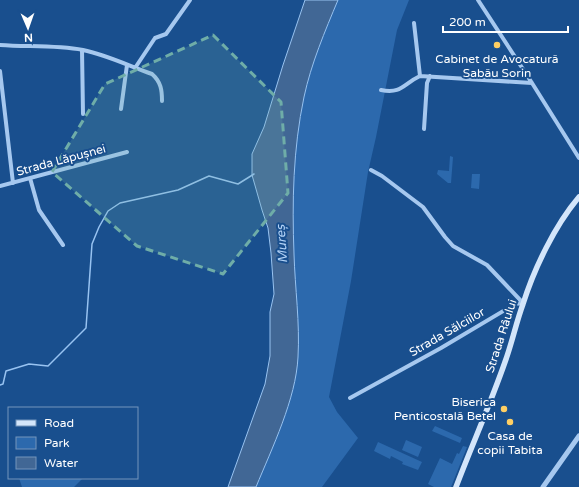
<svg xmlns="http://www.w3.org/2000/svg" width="579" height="487" font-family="'Varela Round',sans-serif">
<rect width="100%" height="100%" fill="#194f8e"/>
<!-- green -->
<path fill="#2c69ad" d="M 338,0 L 409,0 L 397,30 L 376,137 L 368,172 L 351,281 L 329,397 L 337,412 L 358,438 L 322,487 L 256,487 C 272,448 296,399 298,357 C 300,323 295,288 294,254 C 292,202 293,149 304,97 C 311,64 325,31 338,0 Z
M 450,156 L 453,157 L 451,183 L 448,183 L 437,174 L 438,170 L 449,171 Z
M 472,174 L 480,174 L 479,189 L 471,188 Z
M 435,426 L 462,438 L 460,443 L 432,431 Z
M 406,440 L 422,447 L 418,457 L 402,450 Z
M 378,442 L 422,462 L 418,470 L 402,464 L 403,462 L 391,456 L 390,459 L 374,451 Z
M 463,446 L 467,447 L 451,487 L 434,487 L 428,484 L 440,458 L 452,464 L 457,453 L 459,454 Z
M 19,478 L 83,478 L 74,487 L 22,487 Z"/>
<!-- water -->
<path fill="#416795" stroke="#98c3f1" d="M 305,0 L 338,0 C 325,31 311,64 304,97 C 293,149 292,202 294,254 C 295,288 300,323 298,357 C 296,399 272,448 256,487 L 228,487 L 265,384 L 270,356 L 270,312 L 274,294 L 271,253 L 268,228 L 262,210 L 252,175 L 252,154 L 264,127 L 283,65 Z"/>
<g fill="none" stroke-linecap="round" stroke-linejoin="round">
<!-- stream -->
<path stroke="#98c3f1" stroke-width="1.5" d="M 0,385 L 3,384 L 6,371 L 29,364 L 48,366 L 86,328 L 92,244 L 99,227 L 108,211 L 120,203 L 178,190 L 209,176 L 238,184 L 254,174"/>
<!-- minor -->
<path stroke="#a6c8ef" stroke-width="4" d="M 478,0 L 532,83 L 579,158
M 414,23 L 420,76
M 0,45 C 28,47 55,45 83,50 C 107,55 129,66 152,74 C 161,82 162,90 162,101
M 82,50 L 83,114
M 135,68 L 155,38 L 166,34 L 190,0
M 0,71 L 13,183
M 381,90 C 402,94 403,84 420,76 L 532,83
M 121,109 L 127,65
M 424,129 L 427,83 L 430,76
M 371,170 L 382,176 L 423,207 L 445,237 L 453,246 L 487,265 L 523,303
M 30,178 L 39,210 L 63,245
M 0,186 L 127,152
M 350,398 L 441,348 L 515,304 L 523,303"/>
<!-- tertiary -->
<path stroke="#a6c8ef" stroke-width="5" d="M 543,487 L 579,436"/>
<!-- secondary -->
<path stroke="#d3e5fa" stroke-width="5.5" d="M 456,487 C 472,445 490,405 505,362 C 512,343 516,323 523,304 C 534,269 555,225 579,197"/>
</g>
<!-- marked area -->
<path fill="#6fada8" fill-opacity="0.2" stroke="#6fada8" stroke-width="3" stroke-dasharray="8 5" stroke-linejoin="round" d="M 213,35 L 281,102 L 288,193 L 223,274 L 137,246 L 52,172 L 105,84 Z"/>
<!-- markers -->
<g fill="#ffcf63" stroke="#194f8e" stroke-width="1.5">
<circle cx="497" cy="45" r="4"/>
<circle cx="504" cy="409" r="4"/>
<circle cx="510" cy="422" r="4"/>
</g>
<g text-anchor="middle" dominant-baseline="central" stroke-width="4" stroke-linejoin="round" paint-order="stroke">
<!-- poi labels -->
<g font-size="12" fill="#fff" stroke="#194f8e">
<text x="497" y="59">Cabinet de Avocatură<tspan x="497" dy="14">Sabău Sorin</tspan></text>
<text x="496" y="402" text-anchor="end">Biserica<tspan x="496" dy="14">Penticostală Betel</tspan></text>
<text x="510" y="436">Casa de<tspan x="510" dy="14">copii Tabita</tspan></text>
</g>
<!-- street labels -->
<g font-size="12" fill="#fff" stroke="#194f8e">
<text transform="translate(61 160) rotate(-15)">Strada Lăpușnei</text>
<text transform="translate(447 332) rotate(-30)">Strada Sălciilor</text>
<text transform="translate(501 336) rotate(-72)">Strada Râului</text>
</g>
<!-- water labels -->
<g font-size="13" font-style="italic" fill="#b2d2f6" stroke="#194f8e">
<text transform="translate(282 244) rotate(-94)">Mureș</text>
</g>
</g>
<!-- legend -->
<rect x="8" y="407" width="130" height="72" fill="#194f8e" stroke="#7595bb"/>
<rect x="16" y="420" width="20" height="6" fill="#d3e5fa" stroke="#7595bb"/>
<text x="44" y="427" font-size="12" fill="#ffffff">Road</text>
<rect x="16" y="437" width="20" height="12" fill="#2c69ad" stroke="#7595bb"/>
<text x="44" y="447" font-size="12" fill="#ffffff">Park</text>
<rect x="16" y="457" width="20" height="12" fill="#416795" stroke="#7595bb"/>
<text x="44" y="467" font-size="12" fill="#ffffff">Water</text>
<!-- north arrow -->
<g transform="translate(28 28) rotate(178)" stroke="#194f8e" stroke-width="3" paint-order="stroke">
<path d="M0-3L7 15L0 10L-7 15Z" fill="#ffffff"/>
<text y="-6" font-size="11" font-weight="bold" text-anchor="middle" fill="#ffffff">N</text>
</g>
<!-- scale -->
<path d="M443 26v6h125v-6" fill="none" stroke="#ffffff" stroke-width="2"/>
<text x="449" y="26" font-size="12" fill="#ffffff" stroke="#194f8e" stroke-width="3" paint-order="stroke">200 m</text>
</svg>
